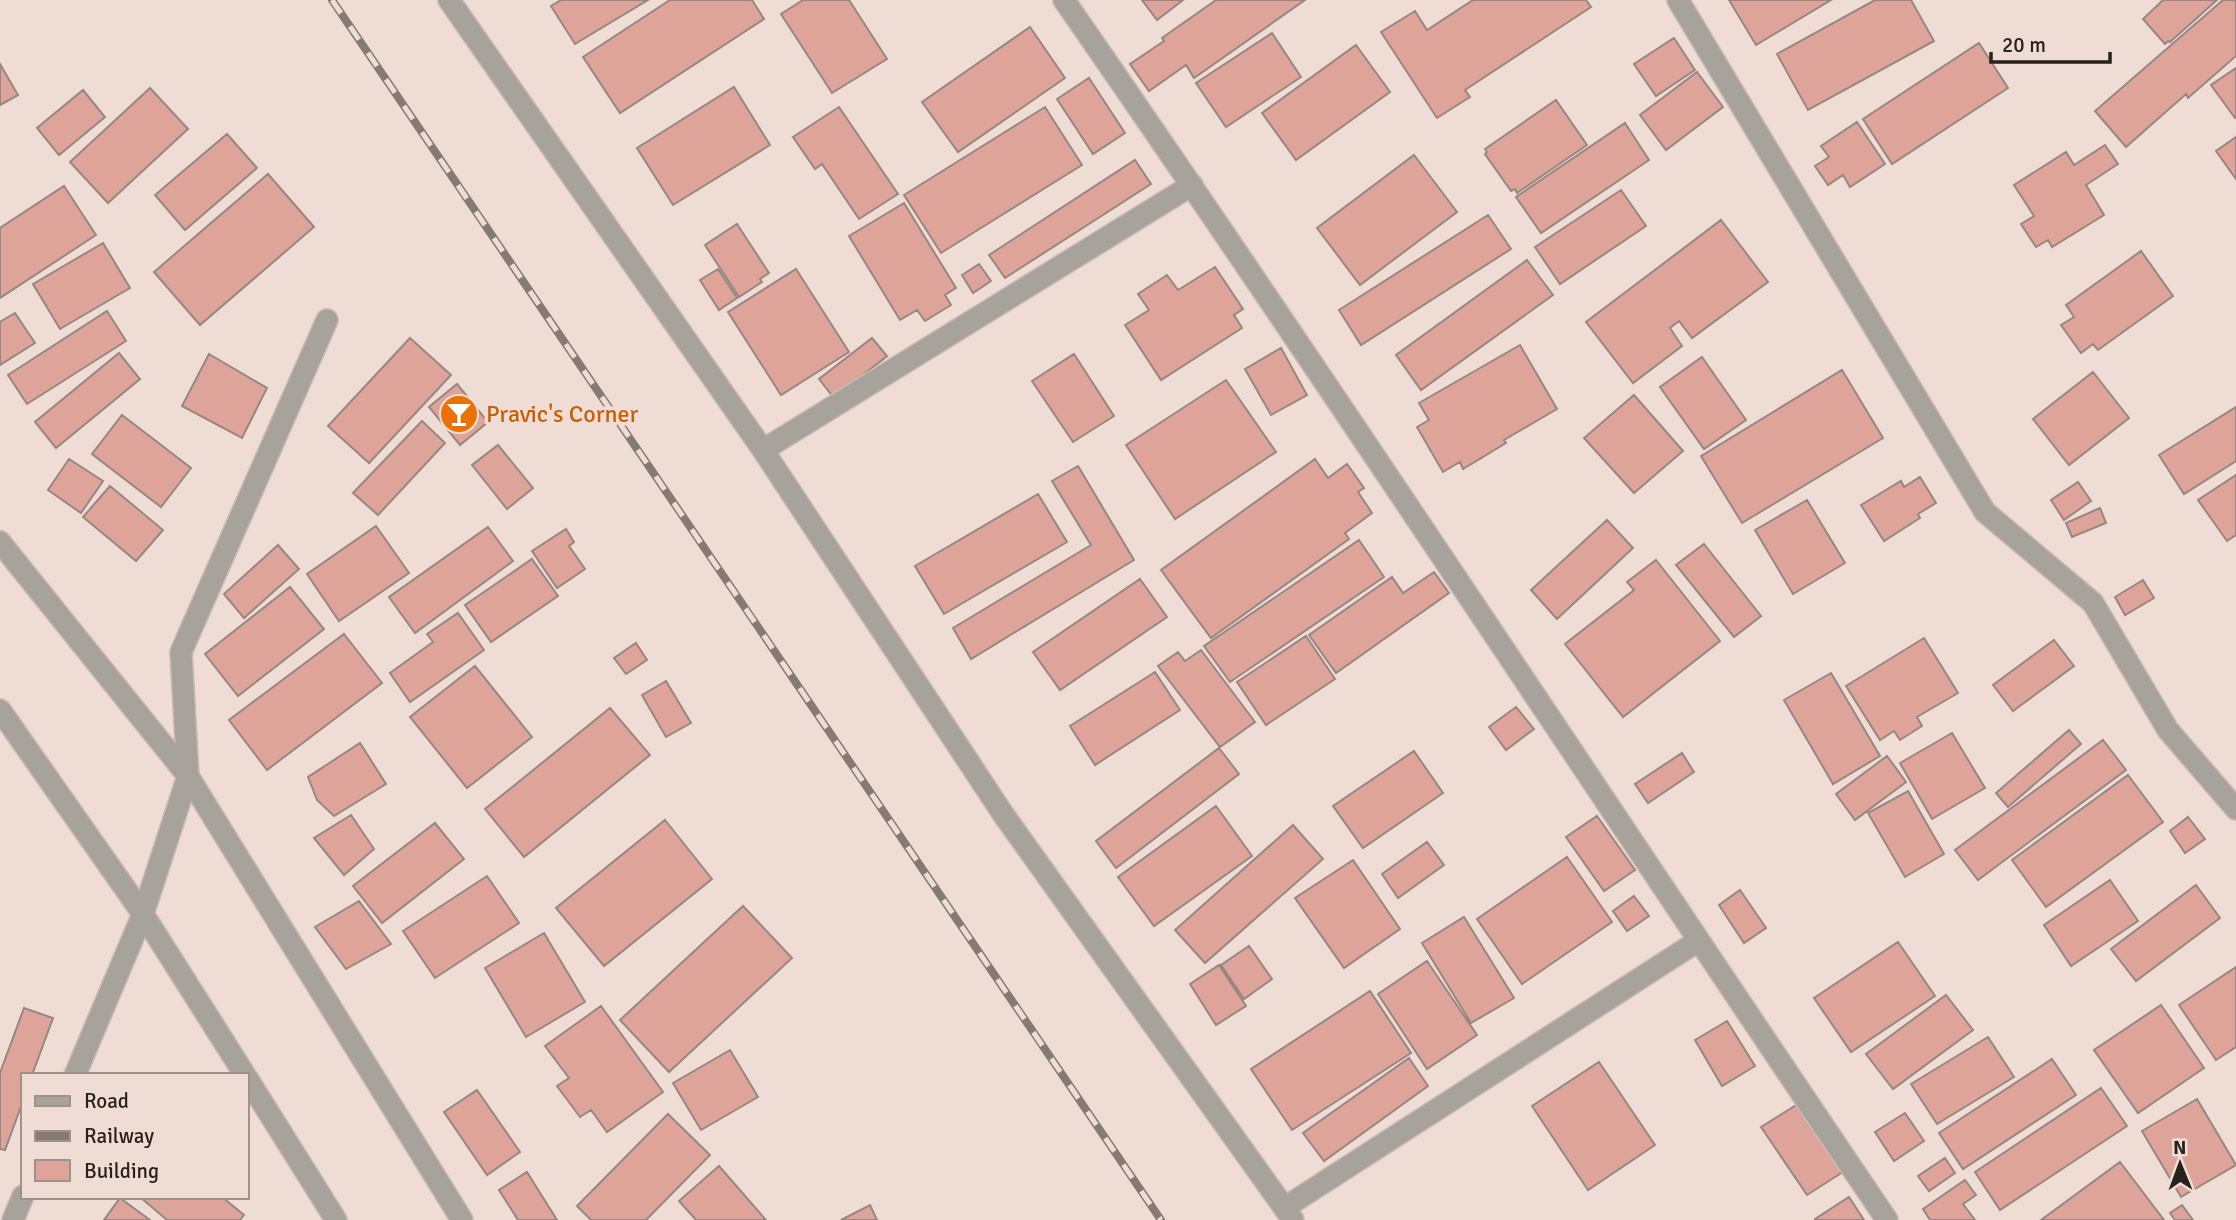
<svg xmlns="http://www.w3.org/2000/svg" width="2236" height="1220" font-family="Signika,sans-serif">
<rect width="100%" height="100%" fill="#efddd5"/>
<!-- building -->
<path fill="#dfa499" stroke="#988683" stroke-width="2" d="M 561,0 L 648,0 L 575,44 L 551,6 Z
M 670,0 L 752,0 L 764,19 L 620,113 L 583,57 Z
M 803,0 L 849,0 L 887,59 L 832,93 L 781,14 Z
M 1142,0 L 1183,0 L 1157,20 Z
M 1216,0 L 1305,0 L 1194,78 L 1186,65 L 1149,91 L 1130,64 L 1164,41 L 1162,38 Z
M 1473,0 L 1586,0 L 1591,7 L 1465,90 L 1470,97 L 1437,118 L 1381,32 L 1415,11 L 1427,30 Z
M 1729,0 L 1831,0 L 1756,45 Z
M 1875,0 L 1911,0 L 1934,41 L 1808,110 L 1777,54 Z
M 2163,0 L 2217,0 L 2170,42 L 2168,41 L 2165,44 L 2143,19 Z
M 2223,0 L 2234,0 L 2236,2 L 2236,56 L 2188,98 L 2186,94 L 2126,147 L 2095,111 Z
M 1030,27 L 1065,78 L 958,152 L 922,102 Z
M 1272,33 L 1301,77 L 1226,127 L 1196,83 Z
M 1674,38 L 1695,70 L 1656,96 L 1634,64 Z
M 1979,43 L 2008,88 L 1892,164 L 1863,119 Z
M 1356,45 L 1390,92 L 1296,160 L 1262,113 Z
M 0,64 L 18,95 L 0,105 Z
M 2236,68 L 2236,117 L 2235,118 L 2211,85 Z
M 1697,72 L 1723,107 L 1666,150 L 1640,115 Z
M 1089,78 L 1125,133 L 1093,154 L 1057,99 Z
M 734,87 L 770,145 L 673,205 L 637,148 Z
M 150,88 L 188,129 L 108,203 L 70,162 Z
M 83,90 L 105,117 L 59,155 L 37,128 Z
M 1556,100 L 1587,145 L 1517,193 L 1515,189 L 1511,191 L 1485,154 L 1487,152 L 1485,149 Z
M 839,107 L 898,194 L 859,219 L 822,164 L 815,169 L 793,137 Z
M 1045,107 L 1082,165 L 941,253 L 904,195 Z
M 1857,122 L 1885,164 L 1850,187 L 1843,175 L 1828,185 L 1815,166 L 1829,157 L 1821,146 Z
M 1625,123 L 1649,160 L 1541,233 L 1516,197 Z
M 227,134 L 257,168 L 185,230 L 155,195 Z
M 2236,137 L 2236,179 L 2216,151 Z
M 2105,145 L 2118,164 L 2086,185 L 2104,215 L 2052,247 L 2048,240 L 2036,247 L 2021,224 L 2034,216 L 2014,185 L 2066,152 L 2074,165 Z
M 1414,155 L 1457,212 L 1360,285 L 1317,228 Z
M 1135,160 L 1151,184 L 1005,278 L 989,255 Z
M 268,174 L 314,227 L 200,325 L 154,272 Z
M 64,186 L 96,235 L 0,298 L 0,228 Z
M 1621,190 L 1646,226 L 1560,284 L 1535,247 Z
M 904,203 L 956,288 L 945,295 L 951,305 L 925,321 L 917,310 L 900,320 L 849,236 Z
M 1488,215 L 1511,249 L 1361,345 L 1339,310 Z
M 1721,220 L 1768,282 L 1692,338 L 1679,321 L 1670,328 L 1682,346 L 1633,383 L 1586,322 Z
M 737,224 L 769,273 L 760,279 L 762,282 L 739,297 L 705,245 Z
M 103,243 L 130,288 L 60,329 L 33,284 Z
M 2141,251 L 2173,296 L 2098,350 L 2093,344 L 2081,353 L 2061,325 L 2074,317 L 2066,305 Z
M 1527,260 L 1553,295 L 1421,390 L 1396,355 Z
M 979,264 L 991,281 L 973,293 L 962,275 Z
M 1215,267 L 1243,309 L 1234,315 L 1242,328 L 1161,380 L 1125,325 L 1149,310 L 1138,294 L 1167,275 L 1178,290 Z
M 718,269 L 737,298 L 719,310 L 700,280 Z
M 796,269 L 849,352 L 781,395 L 728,312 Z
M 107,311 L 126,341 L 27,404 L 8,375 Z
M 15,313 L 35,343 L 0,365 L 0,322 Z
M 410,338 L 451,375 L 369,463 L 328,426 Z
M 872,338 L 887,356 L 834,398 L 819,379 Z
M 1520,345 L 1557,409 L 1504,440 L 1506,443 L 1463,469 L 1460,462 L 1443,472 L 1417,427 L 1429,420 L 1419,403 Z
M 1281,348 L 1307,395 L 1271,415 L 1245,369 Z
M 119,353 L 140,379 L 56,448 L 35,422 Z
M 209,354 L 267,388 L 242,438 L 182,406 Z
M 1074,354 L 1114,416 L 1073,442 L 1032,381 Z
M 1702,357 L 1746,420 L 1704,449 L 1660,387 Z
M 1842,370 L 1883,438 L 1742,523 L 1701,456 Z
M 2093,372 L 2129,418 L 2069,465 L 2033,419 Z
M 1226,380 L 1276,452 L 1175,519 L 1126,445 Z
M 457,384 L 488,422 L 460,445 L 429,407 Z
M 1634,395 L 1683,451 L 1634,493 L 1584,438 Z
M 2236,407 L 2236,461 L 2184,494 L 2159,455 Z
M 122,415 L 191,468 L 161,507 L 92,454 Z
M 422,421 L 445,443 L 378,515 L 353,493 Z
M 498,445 L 533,488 L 507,509 L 472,465 Z
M 69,459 L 103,481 L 81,513 L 48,490 Z
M 1315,459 L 1328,478 L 1347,464 L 1364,488 L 1358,492 L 1372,513 L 1345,533 L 1349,539 L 1211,638 L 1161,570 Z
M 1078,466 L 1134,560 L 971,659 L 953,628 L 1091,545 L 1052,481 Z
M 2236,475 L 2236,535 L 2227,541 L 2198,500 Z
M 1920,477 L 1936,503 L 1918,514 L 1920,518 L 1884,541 L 1861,505 L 1901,481 L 1904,487 Z
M 2078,482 L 2091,501 L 2064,520 L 2051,500 Z
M 110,486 L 163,530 L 136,561 L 83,517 Z
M 1038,494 L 1067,542 L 944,614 L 915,566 Z
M 1807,500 L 1845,563 L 1793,594 L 1755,530 Z
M 2100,508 L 2106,523 L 2072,537 L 2066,523 Z
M 1607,520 L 1633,548 L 1557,619 L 1531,590 Z
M 376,526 L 409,573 L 339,621 L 307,574 Z
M 488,527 L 513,561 L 415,633 L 389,597 Z
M 566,529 L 574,542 L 569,546 L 585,569 L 557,588 L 532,551 Z
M 1359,540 L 1384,577 L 1230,682 L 1204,646 Z
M 1704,544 L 1761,616 L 1734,637 L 1676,565 Z
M 278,545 L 299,569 L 244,618 L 224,594 Z
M 532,559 L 558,596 L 491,642 L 465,605 Z
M 1656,560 L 1720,641 L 1623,717 L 1565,644 L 1634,590 L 1627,582 Z
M 1434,572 L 1449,593 L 1336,673 L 1309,635 L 1392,577 L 1403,593 Z
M 1140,579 L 1167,617 L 1060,690 L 1033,652 Z
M 2143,580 L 2154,598 L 2125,615 L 2115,597 Z
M 290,587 L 324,629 L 238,696 L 205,654 Z
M 458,613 L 484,650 L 410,702 L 390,673 L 433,642 L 427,634 Z
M 344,634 L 382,683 L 267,770 L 229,720 Z
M 1306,636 L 1335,679 L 1266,725 L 1237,682 Z
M 1924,638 L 1958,693 L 1917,717 L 1922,726 L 1900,740 L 1894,731 L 1880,740 L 1846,686 Z
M 2054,640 L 2074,666 L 2013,711 L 1993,685 Z
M 636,643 L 647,660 L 626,674 L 614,658 Z
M 1201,650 L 1255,722 L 1220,747 L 1158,666 L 1178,652 L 1185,661 Z
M 475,666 L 532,737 L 467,788 L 410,717 Z
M 1155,672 L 1180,710 L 1095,765 L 1070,726 Z
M 1831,673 L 1880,756 L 1833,784 L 1784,700 Z
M 666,681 L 691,723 L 666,737 L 642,695 Z
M 1516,707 L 1534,729 L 1506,750 L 1489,727 Z
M 610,708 L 650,755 L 524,857 L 485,809 Z
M 2069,730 L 2081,744 L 2008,807 L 1996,793 Z
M 1952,733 L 1985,788 L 1932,819 L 1900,763 Z
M 2103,740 L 2126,770 L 1978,880 L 1955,850 Z
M 360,743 L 386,784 L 334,816 L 317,800 L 308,777 Z
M 1219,748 L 1239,774 L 1116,868 L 1096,841 Z
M 1414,751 L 1443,793 L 1363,848 L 1333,806 Z
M 1682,753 L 1694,772 L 1648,803 L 1635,784 Z
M 1887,756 L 1906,782 L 1855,820 L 1836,794 Z
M 2128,775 L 2163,822 L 2046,907 L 2012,860 Z
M 1908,791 L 1944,854 L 1905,877 L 1868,813 Z
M 1216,806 L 1252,856 L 1154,926 L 1118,877 Z
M 351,815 L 374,849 L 344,875 L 314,838 Z
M 1597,816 L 1635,870 L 1604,891 L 1566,837 Z
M 2188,817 L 2205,839 L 2185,853 L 2170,831 Z
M 665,820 L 712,879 L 604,966 L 556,908 Z
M 435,823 L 464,859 L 382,923 L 353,886 Z
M 1293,825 L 1323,859 L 1205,963 L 1175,930 Z
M 1427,842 L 1444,865 L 1398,898 L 1382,874 Z
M 1567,857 L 1612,922 L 1522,984 L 1477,919 Z
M 1353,860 L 1400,929 L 1344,968 L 1295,898 Z
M 487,876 L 519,923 L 435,978 L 403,931 Z
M 2110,880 L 2138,921 L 2071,966 L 2044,925 Z
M 2196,885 L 2220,918 L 2136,981 L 2111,949 Z
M 1740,890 L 1766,928 L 1744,943 L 1719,905 Z
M 1634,896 L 1649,916 L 1627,931 L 1613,911 Z
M 359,901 L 391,944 L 346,969 L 315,927 Z
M 743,906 L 792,958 L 669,1072 L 620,1020 Z
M 1464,917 L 1514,998 L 1471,1023 L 1422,943 Z
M 544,933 L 585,1002 L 526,1037 L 485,968 Z
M 1898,942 L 1935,996 L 1851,1052 L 1814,998 Z
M 1249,946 L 1272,979 L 1244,999 L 1221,965 Z
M 1427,961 L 1477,1035 L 1427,1069 L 1378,994 Z
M 1219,965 L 1246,1006 L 1216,1025 L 1190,984 Z
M 2236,967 L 2236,1047 L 2216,1060 L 2179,1005 Z
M 1370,991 L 1411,1053 L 1292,1130 L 1251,1069 Z
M 1946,995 L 1973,1030 L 1893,1089 L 1866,1054 Z
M 2161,1005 L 2204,1068 L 2138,1113 L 2094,1050 Z
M 601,1006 L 663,1092 L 607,1132 L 591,1110 L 580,1117 L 557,1086 L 569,1078 L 545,1046 Z
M 24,1008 L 53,1018 L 32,1075 L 23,1075 L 23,1101 L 5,1150 L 0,1149 L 0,1073 Z
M 1727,1021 L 1755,1066 L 1722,1086 L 1695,1040 Z
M 1988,1037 L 2014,1077 L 1937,1124 L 1911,1084 Z
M 730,1050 L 758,1097 L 701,1130 L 673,1083 Z
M 1409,1058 L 1428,1086 L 1324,1161 L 1303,1133 Z
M 2052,1059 L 2076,1095 L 1963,1169 L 1939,1133 Z
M 1599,1062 L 1655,1145 L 1588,1190 L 1532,1106 Z
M 2101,1088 L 2127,1126 L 2000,1210 L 1975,1172 Z
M 477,1090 L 520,1152 L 487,1175 L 444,1112 Z
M 2197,1099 L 2236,1165 L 2181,1197 L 2142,1131 Z
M 1801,1102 L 1846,1170 L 1807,1195 L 1761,1127 Z
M 1905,1113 L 1924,1141 L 1894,1161 L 1875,1132 Z
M 668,1114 L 710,1155 L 646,1220 L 591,1220 L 577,1206 Z
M 1945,1158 L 1955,1173 L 1929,1191 L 1918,1176 Z
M 2120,1162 L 2164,1220 L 2041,1220 Z
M 719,1166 L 766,1220 L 696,1220 L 679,1201 Z
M 527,1172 L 557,1220 L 518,1220 L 499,1190 Z
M 1965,1180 L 1976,1195 L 1963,1204 L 1975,1220 L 1930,1220 L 1923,1209 Z
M 140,1197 L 222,1197 L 244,1215 L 240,1220 L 167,1220 Z
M 1849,1197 L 1864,1220 L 1815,1220 L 1815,1219 Z
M 120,1198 L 150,1220 L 104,1220 Z
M 870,1205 L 877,1220 L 841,1220 Z
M 2182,1205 L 2193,1220 L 2175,1220 L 2170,1213 Z"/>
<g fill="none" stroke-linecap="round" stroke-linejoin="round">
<defs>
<path id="minor" d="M 449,0 L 763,450 L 1003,814 L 1293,1220
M 1064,0 C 1343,403 1612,814 1887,1220
M 1678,0 L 1985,512 L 2093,603 L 2168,730 L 2236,809
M 763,450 L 1192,185
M 0,542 L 188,776 L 462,1220
M 0,710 L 143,914 L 245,1075
M 75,1075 L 143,914 L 188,776 L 181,652 L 327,320
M 247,1078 L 336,1220
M 1284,1208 L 1698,941
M 13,1220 L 23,1196"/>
</defs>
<!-- minor casing -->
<use href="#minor" stroke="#cbbbb4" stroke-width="24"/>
<!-- minor -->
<use href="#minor" stroke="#a8a29c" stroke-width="21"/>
<defs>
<path id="rail" d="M 332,0 L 1161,1220"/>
</defs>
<!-- rail casing -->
<use href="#rail" stroke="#867a75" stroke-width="8"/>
<!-- rail -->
<use href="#rail" stroke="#efddd5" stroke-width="5" stroke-dasharray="16" stroke-linecap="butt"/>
</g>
<!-- icons -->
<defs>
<symbol id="bar-disc" viewBox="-11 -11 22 22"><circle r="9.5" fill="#e8710a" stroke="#efddd5"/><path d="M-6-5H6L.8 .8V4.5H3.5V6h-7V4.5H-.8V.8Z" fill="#fff"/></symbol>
</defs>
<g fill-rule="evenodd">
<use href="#bar-disc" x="437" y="392" width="44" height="44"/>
</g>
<g text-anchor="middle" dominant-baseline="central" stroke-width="7" stroke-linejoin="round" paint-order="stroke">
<!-- food labels -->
<g font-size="24" fill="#c56008" stroke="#efddd5" text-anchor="start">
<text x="486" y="414">Pravic's Corner</text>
</g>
</g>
<!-- legend -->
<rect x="21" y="1073" width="228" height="126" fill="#efddd5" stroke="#9f928c" stroke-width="2"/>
<rect x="35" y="1096" width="35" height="10" fill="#a8a29c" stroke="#9f928c" stroke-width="2"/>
<text x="84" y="1108" font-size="21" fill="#28211e">Road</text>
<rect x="35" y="1131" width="35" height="10" fill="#867a75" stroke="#9f928c" stroke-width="2"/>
<text x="84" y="1143" font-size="21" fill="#28211e">Railway</text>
<rect x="35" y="1160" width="35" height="21" fill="#dfa499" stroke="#9f928c" stroke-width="2"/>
<text x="84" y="1178" font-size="21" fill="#28211e">Building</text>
<!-- north arrow -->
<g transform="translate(2180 1164) rotate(359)" stroke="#efddd5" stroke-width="5" paint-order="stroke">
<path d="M0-5L12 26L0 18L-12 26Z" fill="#28211e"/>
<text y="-10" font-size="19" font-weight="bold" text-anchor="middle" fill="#28211e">N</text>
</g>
<!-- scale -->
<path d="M1991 52v10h119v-10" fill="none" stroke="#28211e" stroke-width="3.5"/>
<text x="2002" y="52" font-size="21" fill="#28211e" stroke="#efddd5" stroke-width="5" paint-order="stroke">20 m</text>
</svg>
